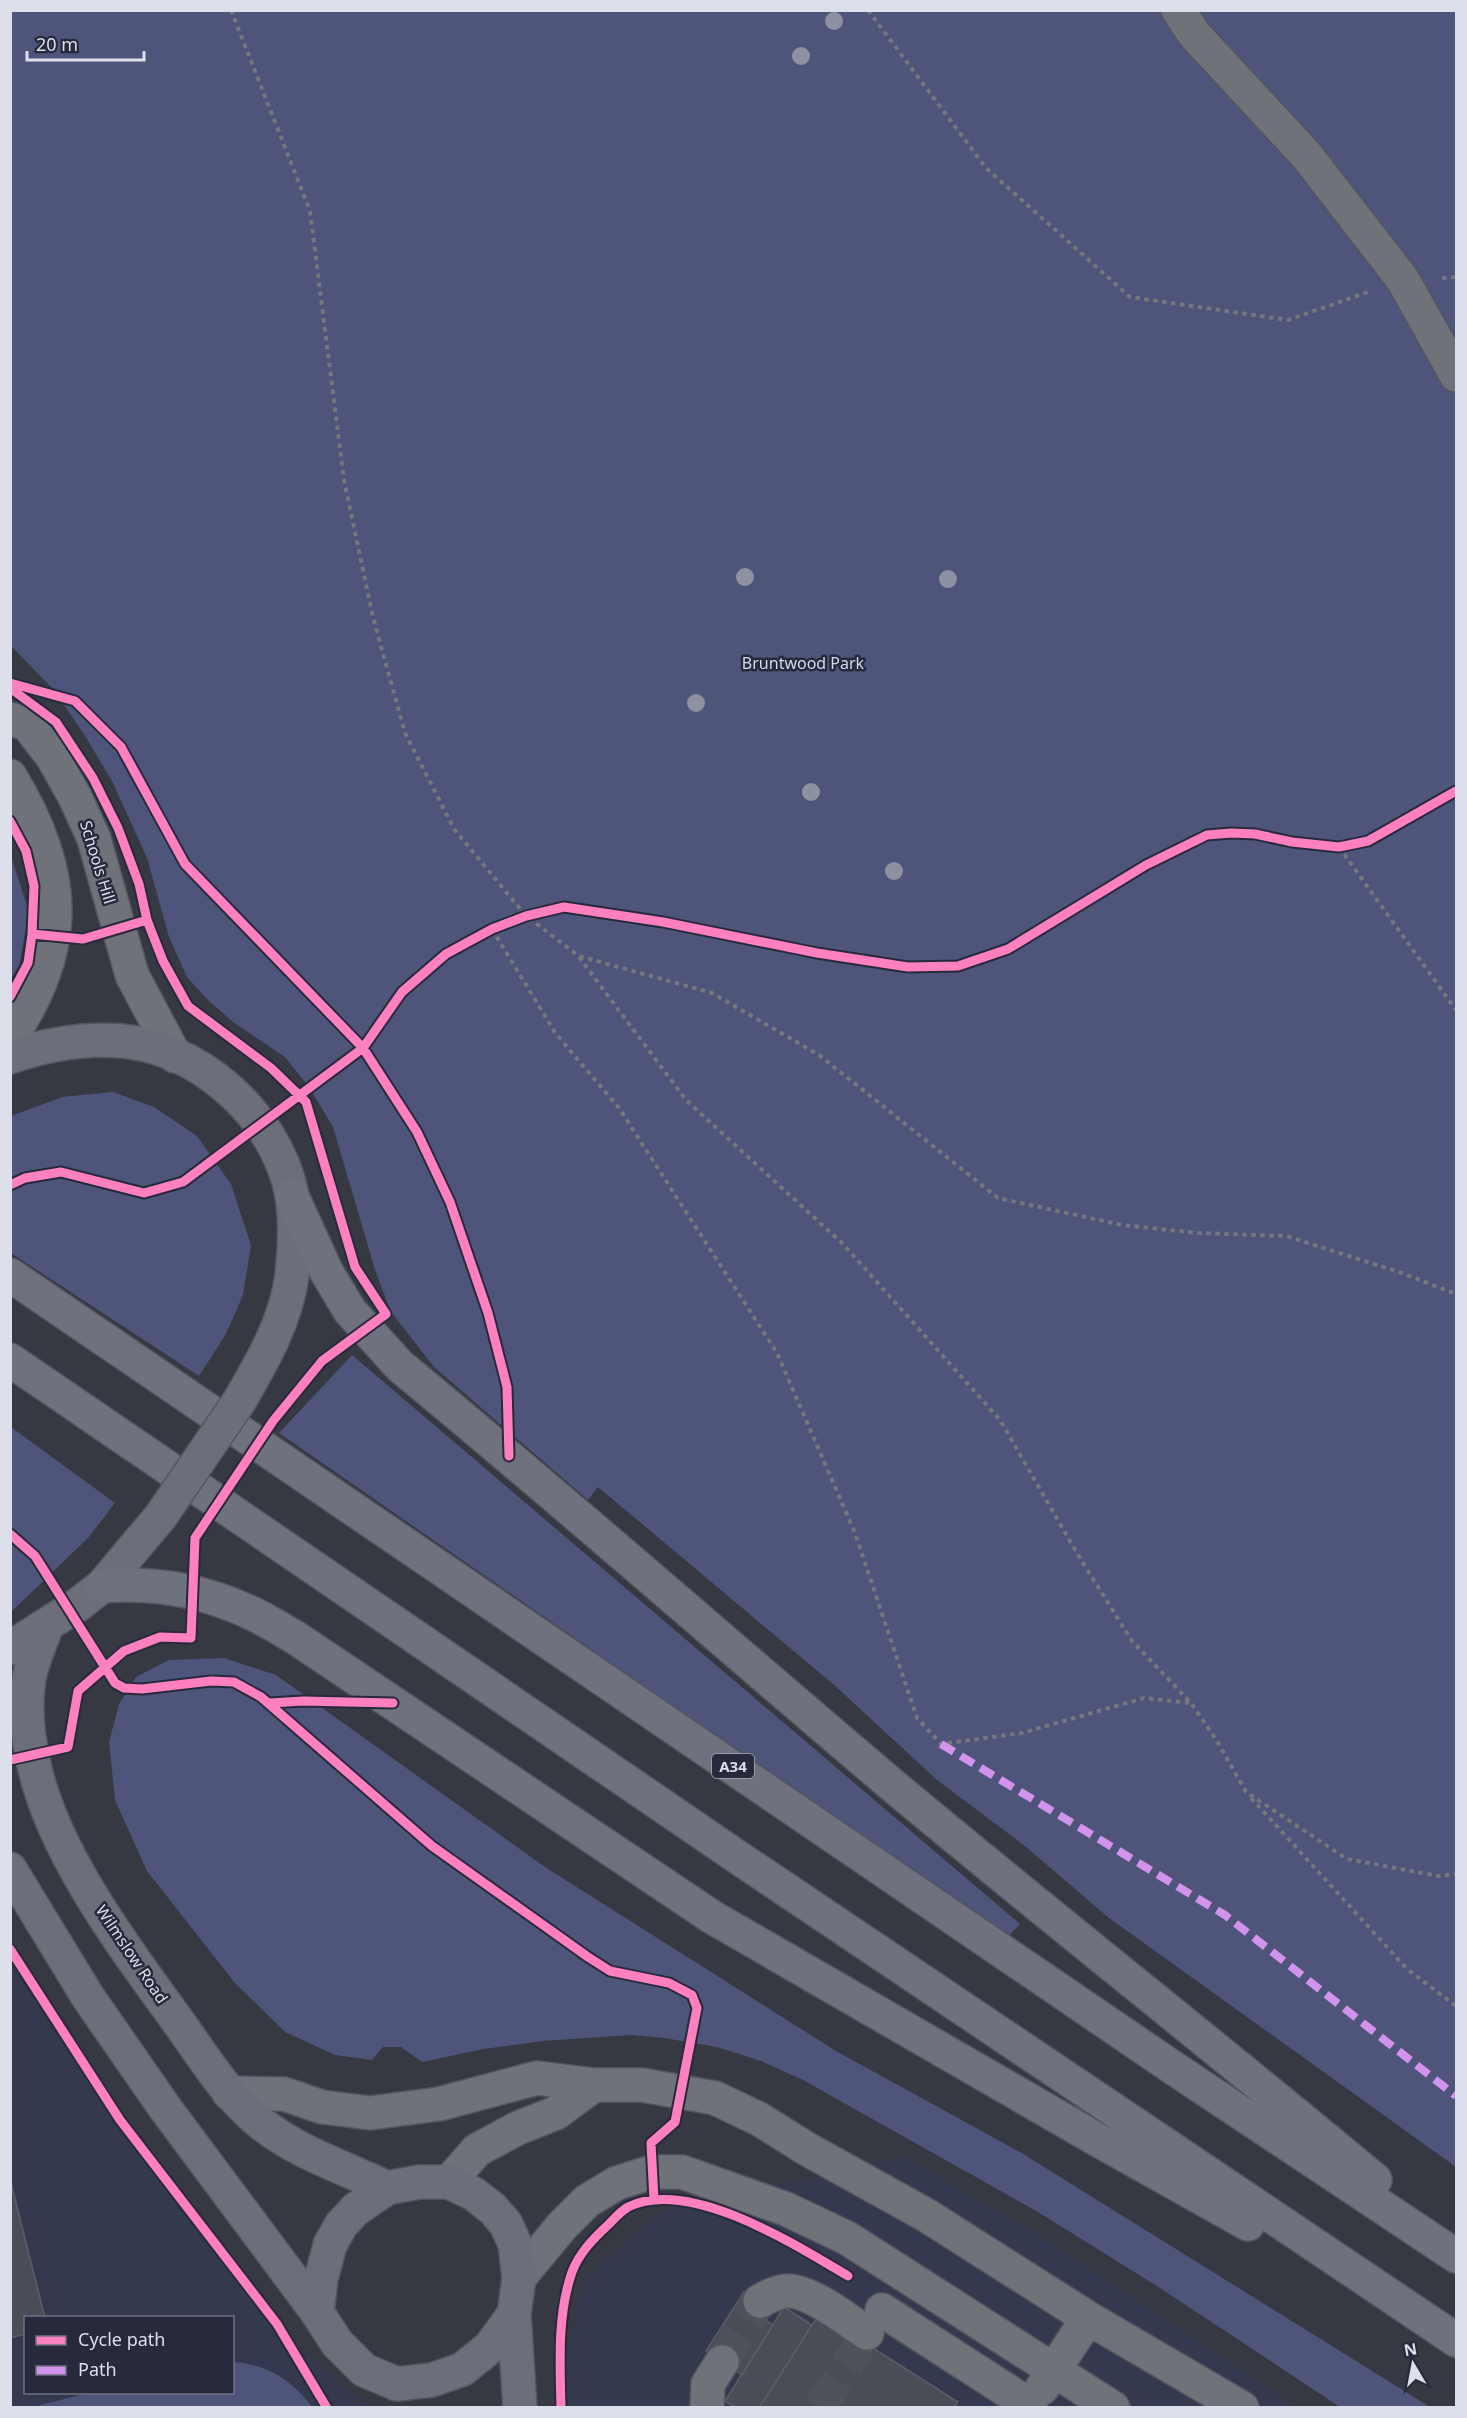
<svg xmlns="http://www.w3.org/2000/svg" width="1467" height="2418" font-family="'Noto Sans',sans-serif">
<rect width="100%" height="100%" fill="#363842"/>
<!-- built -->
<path fill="#353950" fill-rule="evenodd" d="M 10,1964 L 49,2026 L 281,2335 L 370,2407 L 11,2407 ZM 26,2318 L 232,2318 L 232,2392 L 26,2392 Z
M 904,2157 L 1052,2243 L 1296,2407 L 556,2408 L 584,2279 L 662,2211 Z"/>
<!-- green -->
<path fill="#4e547a" d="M 11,11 L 1456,11 L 1456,2167 L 1109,1918 L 1025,1846 L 937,1780 L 833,1684 L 598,1487 L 588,1500 L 434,1367 L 391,1312 L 375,1270 L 333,1127 L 309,1087 L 285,1057 L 233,1022 L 207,999 L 187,977 L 169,937 L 147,858 L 113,783 L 84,734 L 52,688 L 11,646 Z
M 10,853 L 29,912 L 19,966 L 11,978 Z
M 113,1092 L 154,1107 L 197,1136 L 231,1184 L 251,1245 L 243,1295 L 226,1334 L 199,1376 L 11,1253 L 11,1116 L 62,1097 Z
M 352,1355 L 1020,1924 L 1007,1938 L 279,1433 Z
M 11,1427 L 115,1503 L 88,1538 L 11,1612 Z
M 224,1658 L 276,1675 L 545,1867 L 836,2051 L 1020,2152 L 1430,2407 L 1340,2407 L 1160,2288 L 1038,2212 L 803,2080 L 761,2061 L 717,2047 L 664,2038 L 631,2035 L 542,2041 L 484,2049 L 422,2062 L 401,2047 L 383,2047 L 372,2060 L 335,2055 L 285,2032 L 235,1983 L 147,1871 L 115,1800 L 109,1742 L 119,1704 L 136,1677 L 169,1660 Z
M 233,2362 C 267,2364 292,2380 312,2407 L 33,2407 L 88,2393 L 232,2392 Z"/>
<!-- building -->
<path fill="#4b4d56" stroke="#5c5d66" stroke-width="1.5" d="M 10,2179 L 45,2318 L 26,2318 L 26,2334 L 10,2338 Z
M 744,2292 L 770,2308 L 763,2319 L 773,2325 L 742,2375 L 706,2351 Z
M 784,2307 L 812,2325 L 759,2408 L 736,2408 L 725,2401 Z
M 816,2319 L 870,2352 L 873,2348 L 958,2402 L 954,2408 L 759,2408 Z"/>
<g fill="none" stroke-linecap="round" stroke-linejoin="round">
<!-- minor-tunnel -->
<path stroke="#4f515b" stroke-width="33" stroke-dasharray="33 16" stroke-linecap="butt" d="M 722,2362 L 760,2301
M 820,2408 L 859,2346"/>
<defs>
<path id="minor" d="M 1178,10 L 1194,34 L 1307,156 L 1403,280 L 1456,375
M 10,719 L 27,724 L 52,756 L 75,797 L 94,839 L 132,975 L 175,1056
M 10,776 C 67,870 73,945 10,1038
M 229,2093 L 284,2094 L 322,2107 L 370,2113 L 439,2104 L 537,2078 L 594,2085
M 449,2182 L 477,2150 L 518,2128 L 556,2113 L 594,2085 L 642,2085 L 715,2098 L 759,2119 L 807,2149 L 926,2215 L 1088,2318 L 1242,2408
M 519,2278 L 562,2226 L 587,2201 L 617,2183 L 652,2172 L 682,2172 L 786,2209 L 847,2238 L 1113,2408
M 760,2301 C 769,2296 780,2290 791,2291 C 815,2294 847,2320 867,2333
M 882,2310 L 1031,2406
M 1042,2388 L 1088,2318
M 707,2408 L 708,2384 L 722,2362"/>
<path id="major" d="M 10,1057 C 47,1044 83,1038 122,1041 C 197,1048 266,1108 288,1179 C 297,1209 295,1244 292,1275 C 286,1321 263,1360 240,1400
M 46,1627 C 41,1643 32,1661 29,1678 C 25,1703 27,1730 32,1755 C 49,1850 126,1949 182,2027 C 206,2061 229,2098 262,2124 C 298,2153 346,2168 387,2188
M 10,1648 L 79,1604 L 102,1586 L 161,1516
M 10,1869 L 88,1997 L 165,2108 L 317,2312 L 337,2343 L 364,2370 L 397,2384 L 432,2380 L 463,2369 L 490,2347 L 514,2314 L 519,2278 L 515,2244 L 506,2224 L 493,2209 L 474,2194 L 449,2182 L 419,2182 L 387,2188 L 356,2209 L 341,2225 L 330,2245 L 321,2279 L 317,2312
M 514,2314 L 520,2408"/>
<path id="highway" d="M 292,1196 L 326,1271 L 350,1311 L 400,1366 C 566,1503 727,1645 891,1784 C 1051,1918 1215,2046 1375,2180
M 10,1275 L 1175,2069 L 1456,2256
M 10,1360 L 736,1856 L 1456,2340
M 102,1586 C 151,1582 201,1590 247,1611 C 264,1618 280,1629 296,1638 L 712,1917 L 1098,2140 L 1248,2224"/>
</defs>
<!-- minor casing -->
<use href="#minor" stroke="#54565f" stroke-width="36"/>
<!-- major casing -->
<use href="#major" stroke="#54565f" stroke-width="36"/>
<!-- highway casing -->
<use href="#highway" stroke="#54565f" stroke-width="36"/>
<!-- path -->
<path stroke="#75767e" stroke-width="4" stroke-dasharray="4.5 4.5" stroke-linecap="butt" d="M 231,10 L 310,211 L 344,480 L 373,617 L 405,733 L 454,829 L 526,916 L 579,956 L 712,993 L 819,1055 L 998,1198 L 1122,1225 L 1197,1233 L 1286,1236 L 1399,1272 L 1456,1294
M 868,10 L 986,168 L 1130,297 L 1288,320 L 1368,292
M 1442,278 L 1456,277
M 1339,847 L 1456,1010
M 492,929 L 556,1034 L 619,1108 L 777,1353 L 855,1533 L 917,1718 L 941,1744 L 1022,1733 L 1144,1698 L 1190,1703
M 579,957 L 686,1100 L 843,1244 L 1000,1420 L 1078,1555 L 1132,1641 L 1191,1703 L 1217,1741 L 1246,1792 L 1347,1859 L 1438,1876 L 1456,1874
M 1251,1798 L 1407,1969 L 1456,2006"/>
<!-- minor -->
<use href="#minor" stroke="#70727a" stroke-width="33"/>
<!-- major -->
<use href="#major" stroke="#6c6e79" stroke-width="33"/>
<!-- highway -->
<use href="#highway" stroke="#6f717e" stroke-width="33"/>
<defs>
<path id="major-bridge" d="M 161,1516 L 240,1400"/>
</defs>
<!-- major-bridge casing -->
<use href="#major-bridge" stroke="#54565f" stroke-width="36" stroke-linecap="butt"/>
<!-- major-bridge -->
<use href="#major-bridge" stroke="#6c6e79" stroke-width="33"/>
<!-- quiet -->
<path stroke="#d193ec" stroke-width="8" stroke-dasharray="15 8" stroke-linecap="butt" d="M 941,1744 L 1225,1915 L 1456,2096"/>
<defs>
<path id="cycleway" d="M 10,683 L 75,701 L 121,747 L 185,864 L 363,1048 L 417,1132 L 450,1202 L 488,1313 L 507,1387 L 509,1456
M 10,688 L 56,722 L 93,778 L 118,828 L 139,884 L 147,920 L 163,961 L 188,1006 L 271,1068 L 306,1102 L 355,1267 L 386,1314 L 322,1361 L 273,1421 L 195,1538 L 191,1638 L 160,1637 L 124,1651 L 78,1691 L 68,1747 L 10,1760
M 10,821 L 26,851 L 34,886 L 32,934 L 28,963 L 10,997
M 32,934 L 83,939 L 147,920
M 10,1185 L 25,1178 L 61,1172 L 144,1193 L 183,1182 L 363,1048 L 402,992 L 446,954 L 492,929 L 526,916 L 564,907 L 663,922 L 817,953 L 908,967 L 958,966 L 1008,949 L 1146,865 L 1207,835 L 1231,833 L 1255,834 L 1292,842 L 1339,847 L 1368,841 L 1456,791
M 10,1534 L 35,1556 L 115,1683 L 124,1688 L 142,1689 L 211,1681 L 234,1682 L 261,1697 L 432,1846 L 588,1957 L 610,1971 L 669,1983 L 692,1995 L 697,2008 L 675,2122 L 651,2143 L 654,2200
M 270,1703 L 303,1701 L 393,1703
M 10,1949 L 120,2120 L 277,2324 L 327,2408
M 561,2408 C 560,2363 557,2315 572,2272 C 579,2253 594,2238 608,2225 C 614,2219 621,2211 628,2207 C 689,2177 796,2245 848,2276"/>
</defs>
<!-- cycleway casing -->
<use href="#cycleway" stroke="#272a3c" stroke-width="13"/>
<!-- cycleway -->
<use href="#cycleway" stroke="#ff80c0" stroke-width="9"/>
</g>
<!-- trees -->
<g fill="#8e91a1">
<circle cx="834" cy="21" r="9"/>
<circle cx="801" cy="56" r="9"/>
<circle cx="745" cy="577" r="9"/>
<circle cx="948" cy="579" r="9"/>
<circle cx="696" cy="703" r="9"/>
<circle cx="811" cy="792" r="9"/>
<circle cx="894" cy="871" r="9"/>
</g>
<g text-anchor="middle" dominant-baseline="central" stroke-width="5" stroke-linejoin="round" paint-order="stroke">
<!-- shield labels -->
<rect fill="#272a3c" stroke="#a6a9b6" stroke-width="1.5" x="712" y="1754" width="42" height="24" rx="4.5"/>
<g font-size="15" font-weight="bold" fill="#dddfeb">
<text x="733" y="1766">A34</text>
</g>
<!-- park labels -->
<g font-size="16" fill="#d6daef" stroke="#272a3c">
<text x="803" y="663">Bruntwood Park</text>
</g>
<!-- street labels -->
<g font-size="16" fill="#dddfeb" stroke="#272a3c">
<text transform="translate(98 862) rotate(73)">Schools Hill</text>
<text transform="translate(132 1954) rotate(56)">Wilmslow Road</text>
</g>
</g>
<!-- border -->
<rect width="1467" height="2418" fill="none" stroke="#dddfeb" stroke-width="24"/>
<!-- legend -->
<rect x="24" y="2316" width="210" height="78" fill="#272a3c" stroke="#707282" stroke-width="1.5"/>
<rect x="36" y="2336" width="30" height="9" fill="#ff80c0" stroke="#707282" stroke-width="1.5"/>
<text x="78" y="2346" font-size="18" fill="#dddfeb">Cycle path</text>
<rect x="36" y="2366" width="30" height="9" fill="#d193ec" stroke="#707282" stroke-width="1.5"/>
<text x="78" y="2376" font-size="18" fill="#dddfeb">Path</text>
<!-- north arrow -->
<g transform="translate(1413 2364) rotate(350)" stroke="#272a3c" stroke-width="4.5" paint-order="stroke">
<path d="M0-4.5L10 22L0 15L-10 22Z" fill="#dddfeb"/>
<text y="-9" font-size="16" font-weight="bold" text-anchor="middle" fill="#dddfeb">N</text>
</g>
<!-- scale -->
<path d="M27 51v9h117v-9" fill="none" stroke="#dddfeb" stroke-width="3"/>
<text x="36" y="51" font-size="18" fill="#dddfeb" stroke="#272a3c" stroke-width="4.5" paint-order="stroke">20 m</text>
</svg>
